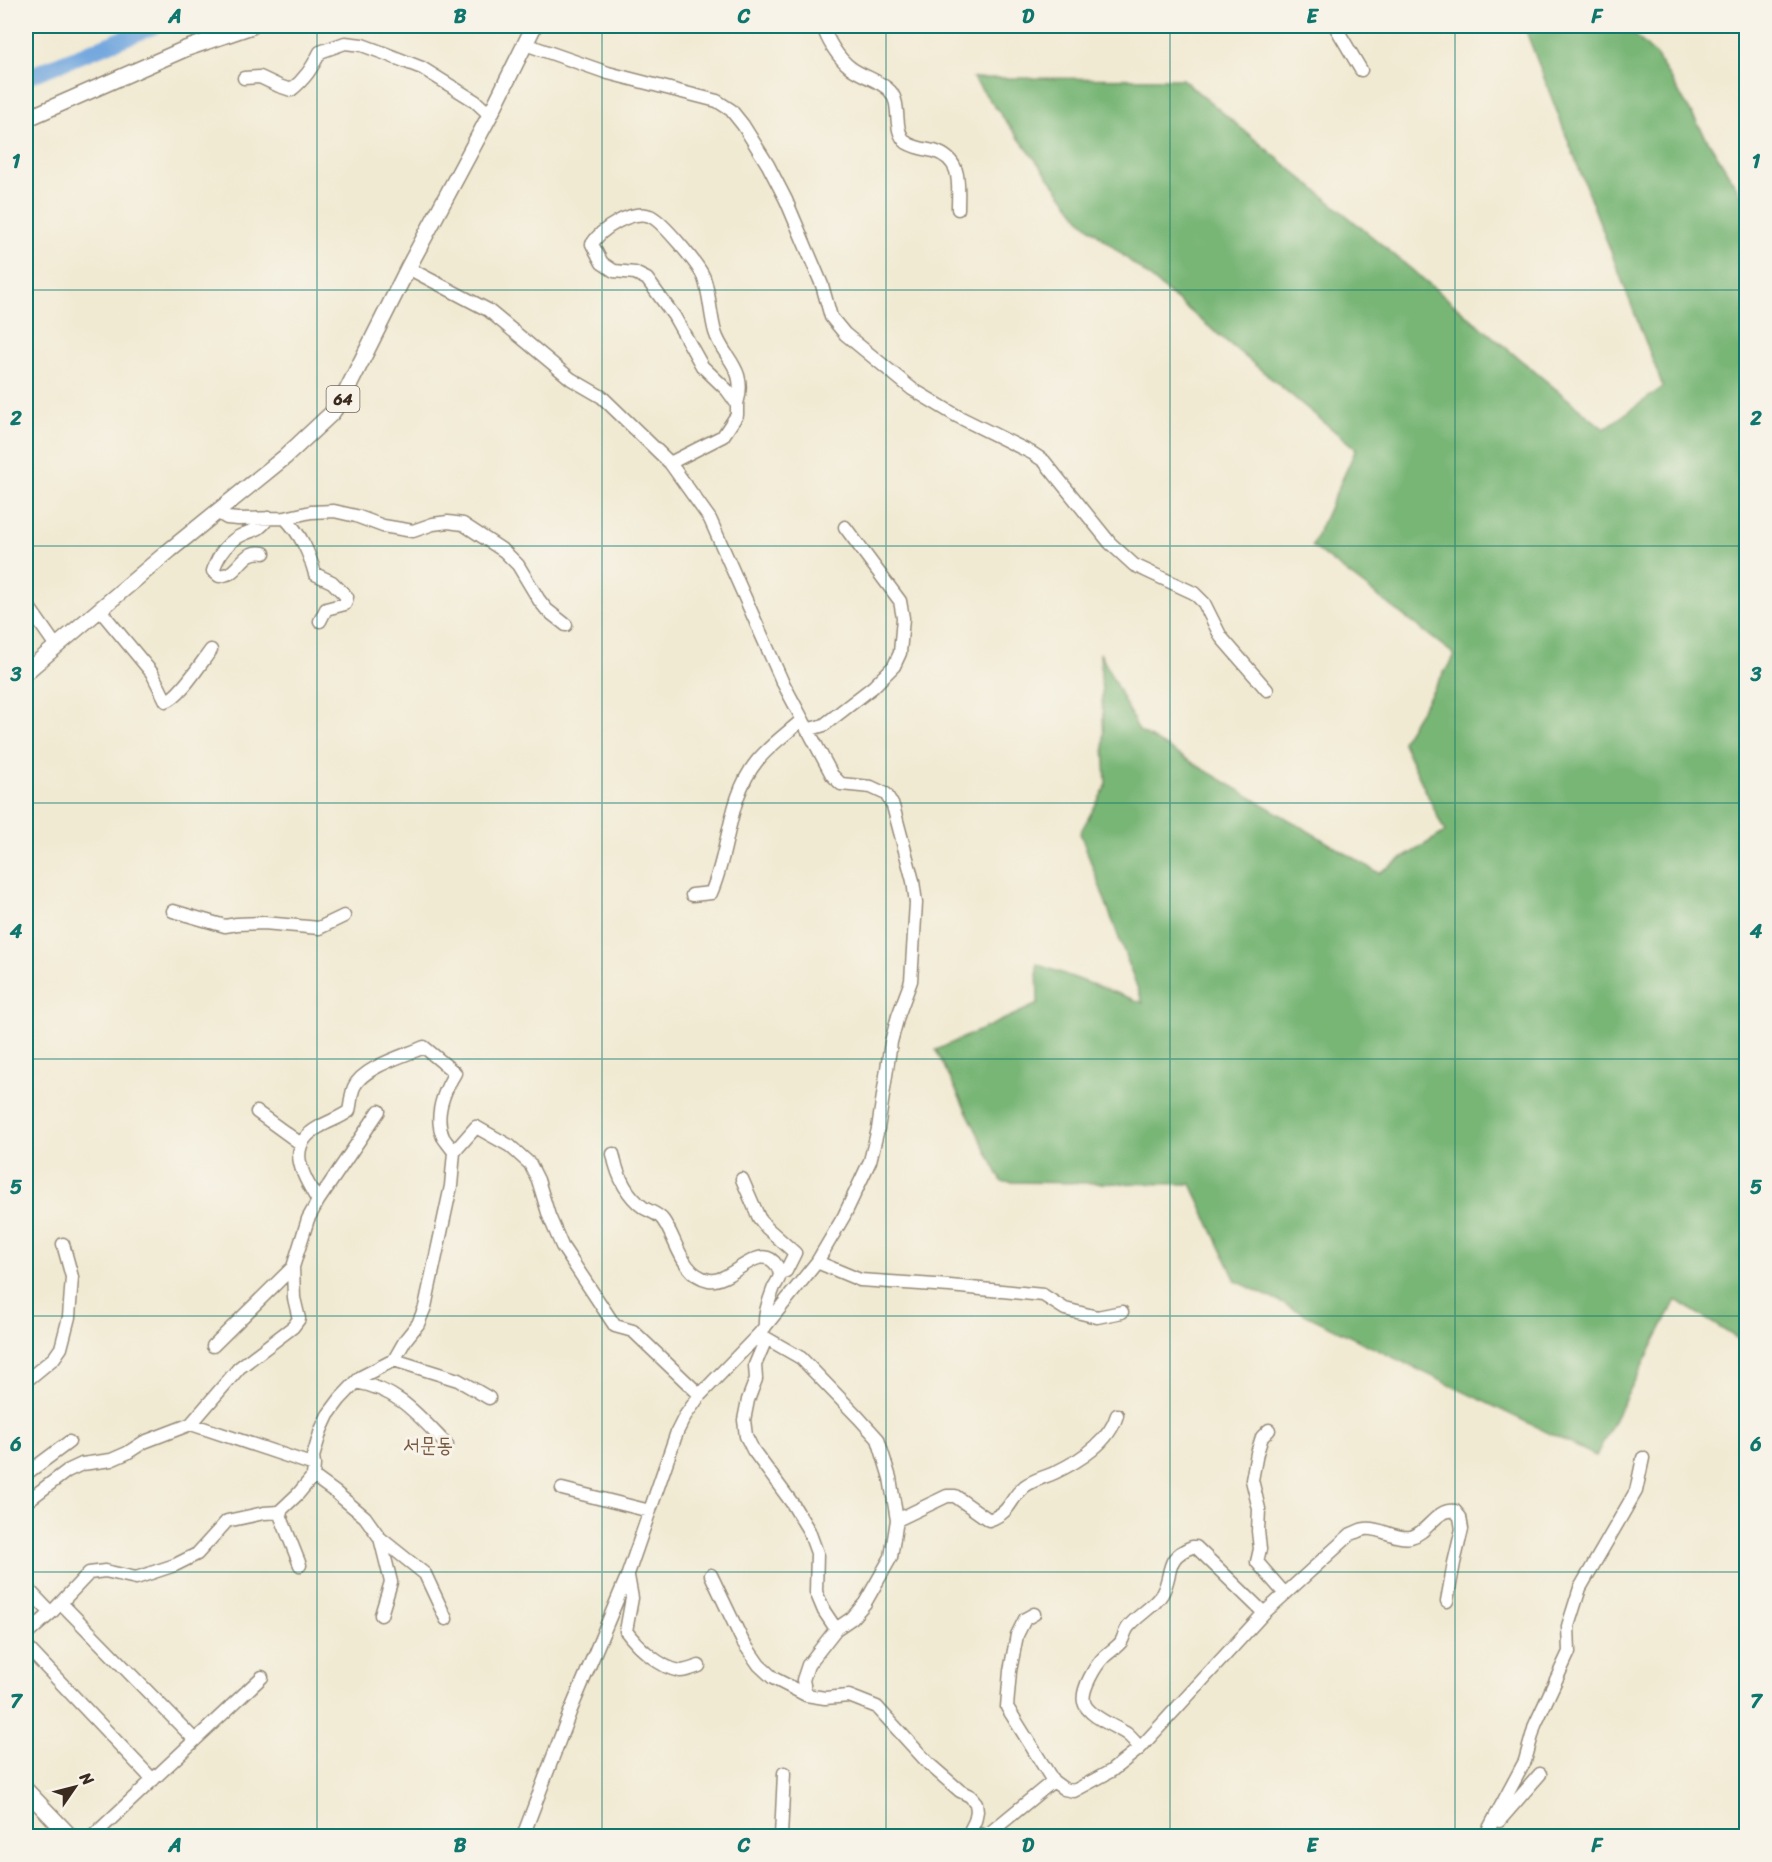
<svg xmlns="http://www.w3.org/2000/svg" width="1772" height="1862" font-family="Sriracha,'Poor Story',sans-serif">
<rect width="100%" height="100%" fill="#f7f3e8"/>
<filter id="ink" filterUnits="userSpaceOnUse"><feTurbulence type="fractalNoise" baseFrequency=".0167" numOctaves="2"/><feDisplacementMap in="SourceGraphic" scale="12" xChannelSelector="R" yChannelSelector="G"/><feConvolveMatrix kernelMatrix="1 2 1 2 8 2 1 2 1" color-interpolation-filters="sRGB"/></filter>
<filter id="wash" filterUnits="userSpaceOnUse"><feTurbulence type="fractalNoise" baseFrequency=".008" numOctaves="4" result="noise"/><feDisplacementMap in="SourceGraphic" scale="24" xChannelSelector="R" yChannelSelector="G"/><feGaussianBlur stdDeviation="1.35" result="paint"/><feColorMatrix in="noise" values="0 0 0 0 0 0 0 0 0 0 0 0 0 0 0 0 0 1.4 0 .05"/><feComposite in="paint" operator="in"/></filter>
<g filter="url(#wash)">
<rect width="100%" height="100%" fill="#f1ead3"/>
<!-- forest -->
<path fill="#78b676" stroke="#5a704a" stroke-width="1.5" d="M 1524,26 L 1625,26 L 1656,55 L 1746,203 L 1746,1344 L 1676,1300 L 1596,1456 L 1236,1281 L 1191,1184 L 1002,1182 L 936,1050 L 1038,1004 L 1037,964 L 1143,1003 L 1080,833 L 1106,786 L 1100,653 L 1139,731 L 1379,873 L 1445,832 L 1402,741 L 1455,655 L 1312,546 L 1356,449 L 1082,221 L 973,78 L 1182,79 L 1604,429 L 1663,387 Z"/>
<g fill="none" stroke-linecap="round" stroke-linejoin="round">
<!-- river -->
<path stroke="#71a6de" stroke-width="16" d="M 26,77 L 155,26"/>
</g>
</g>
<g filter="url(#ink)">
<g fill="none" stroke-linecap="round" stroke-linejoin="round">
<defs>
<path id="minor" d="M 823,26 C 827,40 838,58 851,68 C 863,77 880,80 890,91 C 903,106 891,130 907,143 C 915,148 925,149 934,151 C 963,160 958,184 958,209
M 1335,26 L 1361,70
M 525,44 L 608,73 L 717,101 L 731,110 L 743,125 L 768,165 L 786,200 L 822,285 L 831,317 L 845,334 L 912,389 L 957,416 L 1032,453 L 1044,461 L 1110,543 L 1134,565 L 1194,593 L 1204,603 L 1221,637 L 1267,690
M 244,78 L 260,77 L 279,86 L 291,90 C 305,79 312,68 320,52 L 345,43 L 362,45 L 381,52 L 422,68 L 475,101 L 490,115
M 408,268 L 488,310 L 571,379 L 602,397 L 670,463 L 710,519 L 782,681 L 832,775 L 841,784 L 871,787 L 886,794 L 893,806 L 900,832 L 913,881 L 916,903 L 911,981 L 898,1016 L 891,1042 L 878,1129 L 870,1161 L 844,1216 L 817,1262 L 759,1334 L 700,1395 L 685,1416 L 677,1432 L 628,1574 L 570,1712 L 523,1836
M 670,463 L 723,436 L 737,415 L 737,404 L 727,390 L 702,366 L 674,316 L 647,279 L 635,273 L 614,271 L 602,263 L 592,244 C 601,229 632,209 650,216 C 661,220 699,265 704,278 C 710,295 710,314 715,332 C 723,359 748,368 737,404
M 217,512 L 227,518 L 238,519 L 285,518 L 311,512 L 334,511 L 356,516 L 383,526 L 413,531 L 433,524 L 448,522 L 463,524 L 504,551 L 518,565 L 539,600 L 547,610 L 566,625
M 285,518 C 301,535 309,552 315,574 L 332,582 L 347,597 L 345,604 L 326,609 L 320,621
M 264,553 C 246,549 242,565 230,573 C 228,574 221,576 219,576 L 213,571 C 218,555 228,541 244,534 C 256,529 260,530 268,518
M 26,603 L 56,646
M 99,609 L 152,673 L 166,701 C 180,697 201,663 211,650
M 807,730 L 824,725 L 873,687 L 894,666 L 900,653 L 903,618 L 900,601 L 845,527
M 692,895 L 711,893 C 730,851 727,798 757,761 C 769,746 787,733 802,720
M 173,911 L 225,926 L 237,924 L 264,923 L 319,928 L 344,916
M 257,1112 L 301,1144
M 454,1152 L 476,1127 L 510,1146 L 530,1164 L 538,1180 L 549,1216 L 562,1246 L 615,1326 L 633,1331 L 700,1395
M 613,1154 C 617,1174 626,1195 644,1208 C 651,1212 659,1214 663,1220 C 677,1239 681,1275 709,1280 C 731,1284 760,1239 777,1266 C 778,1267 780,1274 780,1275 C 779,1279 776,1284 774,1287 C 769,1301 764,1312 765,1327
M 742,1179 L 759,1218 L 767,1228 L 795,1253 L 786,1271 L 780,1274
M 817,1262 L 860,1280 L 950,1286 L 1043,1295 L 1065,1309 L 1097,1317 L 1122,1312
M 759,1334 L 763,1346 L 755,1365 L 756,1379 L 748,1400 L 744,1420 L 746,1436 L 753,1450 L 792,1503 L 809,1531 L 817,1553 L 816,1592 L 824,1611 L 836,1629 L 808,1665 L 803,1680 L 806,1695
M 759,1334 L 801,1358 L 858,1417 L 878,1439 L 890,1478 L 897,1520 L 891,1557 L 865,1603 L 852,1618 L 836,1629
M 213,1346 L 293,1267
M 394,1360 L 458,1380 L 489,1398
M 26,1381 L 54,1358 L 61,1348 L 69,1317 L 72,1277 L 63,1244
M 356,1382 C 399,1390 418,1415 447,1445
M 191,1424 L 314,1465
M 1269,1430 L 1262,1437 L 1257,1453 L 1252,1480 L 1259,1509 L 1258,1531 L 1260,1549 L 1257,1562 L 1285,1594
M 26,1474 L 69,1442
M 313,1476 L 335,1492 L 365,1517 L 380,1538 L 425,1574 L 446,1619
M 562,1489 L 650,1511
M 26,1502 L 67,1471 L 82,1464 L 111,1460 L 127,1453 L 144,1442 L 191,1424 L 239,1368 L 293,1327 L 299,1319 L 294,1298 L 293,1267 L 308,1219 L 318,1201 L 379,1111
M 279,1512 L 300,1565
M 897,1520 L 947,1496 L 955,1496 L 989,1520 C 1013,1511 1008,1500 1025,1486 C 1033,1480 1045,1477 1054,1473 C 1079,1461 1109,1443 1117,1415
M 380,1538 L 391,1582 L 381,1615
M 711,1575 L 743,1642 L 759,1665 L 773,1678 L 806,1695 L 825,1698 L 849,1696 L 877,1707 L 929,1764 L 960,1791 L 970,1796 L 976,1803 L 977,1811 L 975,1821 L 968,1835
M 628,1576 L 632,1598 L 626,1631 C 637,1646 660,1668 680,1671 C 686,1671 693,1668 699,1666
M 26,1587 L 51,1613 L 26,1635
M 61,1603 L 195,1740
M 51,1613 L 89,1573 L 105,1571 L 136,1578 L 175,1565 L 197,1554 L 227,1521 L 264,1513 L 279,1512 L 298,1494 L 313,1476 L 314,1465 L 313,1457 L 321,1430 L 328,1415 L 340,1399 L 361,1377 L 394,1360 L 406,1339 L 418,1324 L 425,1307 L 451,1186 L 454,1152 C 451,1147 446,1142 443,1137 C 434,1116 444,1091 455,1073 L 424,1047 C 404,1056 363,1067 354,1087 C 351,1094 351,1103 349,1111 C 340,1118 329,1121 319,1127 C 284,1146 303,1175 318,1201
M 1034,1614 L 1025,1619 L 1017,1635 L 1010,1671 L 1007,1707 L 1053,1781 L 1064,1789 L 1074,1791 L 1111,1771 L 1140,1748 L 1264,1613 L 1351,1534 C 1355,1533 1361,1529 1365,1529 C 1381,1527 1395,1540 1411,1537 C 1428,1533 1436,1508 1455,1511 L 1460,1517 L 1462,1529 L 1454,1563 L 1447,1601
M 26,1646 L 153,1780
M 1140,1748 C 1136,1743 1132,1738 1127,1734 C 1117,1727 1087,1716 1084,1702 C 1081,1690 1095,1666 1104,1657 C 1109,1652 1116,1648 1121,1642 C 1124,1637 1125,1630 1129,1626 C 1139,1614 1154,1607 1162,1594 C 1174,1573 1163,1558 1192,1547 L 1196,1547 L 1264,1613
M 1499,1821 L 1540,1774
M 93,1836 L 262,1677
M 781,1836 L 784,1773
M 966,1836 L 968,1835 L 978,1836 L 991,1832 L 1053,1781
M 1485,1836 L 1525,1761 L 1535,1725 L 1569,1652 L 1568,1626 L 1580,1588 L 1636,1491 L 1643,1458"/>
<path id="major" d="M 26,119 L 185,49 L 252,26
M 26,672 L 170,550 L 285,457 L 332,413 L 344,396 L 408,268 L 490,115 L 534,26
M 26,1790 L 70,1836"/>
</defs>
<!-- minor casing -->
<use href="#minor" stroke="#968a78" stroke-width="15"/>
<!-- major casing -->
<use href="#major" stroke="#968a78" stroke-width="18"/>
<!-- minor -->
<use href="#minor" stroke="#fff" stroke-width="12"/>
<!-- major -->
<use href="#major" stroke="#fff" stroke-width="15"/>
</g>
</g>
<!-- grid -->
<path fill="none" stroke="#0f766e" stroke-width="1.5" stroke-opacity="0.55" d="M 317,26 L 317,1836M 602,26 L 602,1836M 886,26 L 886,1836M 1170,26 L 1170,1836M 1455,26 L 1455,1836M 26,290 L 1746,290M 26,546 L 1746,546M 26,803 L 1746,803M 26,1059 L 1746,1059M 26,1316 L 1746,1316M 26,1572 L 1746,1572"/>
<g text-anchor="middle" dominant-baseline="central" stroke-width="6" stroke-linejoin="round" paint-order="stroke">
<!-- shield labels -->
<rect fill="#f7f3e8" stroke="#73665b" stroke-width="1.5" x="326.5" y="386" width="33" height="26" rx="4.5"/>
<g font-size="16" font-weight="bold" fill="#3b2a1e">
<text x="343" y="399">64</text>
</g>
<!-- quarter labels -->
<g font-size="21" fill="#785941" stroke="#f7f3e8">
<text x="428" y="1445">서문동</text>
</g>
</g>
<!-- margin -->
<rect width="1772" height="1862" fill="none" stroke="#f7f3e8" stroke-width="66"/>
<!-- north arrow -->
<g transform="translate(75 1787) rotate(55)" stroke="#f7f3e8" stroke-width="4.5" paint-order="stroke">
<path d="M0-4.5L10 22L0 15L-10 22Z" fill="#3b2a1e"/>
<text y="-9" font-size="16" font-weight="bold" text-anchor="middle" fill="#3b2a1e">N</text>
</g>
<rect x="33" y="33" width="1706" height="1796" fill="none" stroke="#0f766e" stroke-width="2"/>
<g font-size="20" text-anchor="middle" font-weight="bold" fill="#0f766e">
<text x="175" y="23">A</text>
<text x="460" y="23">B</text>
<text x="744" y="23">C</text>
<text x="1028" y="23">D</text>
<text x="1312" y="23">E</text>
<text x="1597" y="23">F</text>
<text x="16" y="168">1</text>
<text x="1756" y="168">1</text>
<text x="16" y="425">2</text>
<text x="1756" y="425">2</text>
<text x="16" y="681">3</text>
<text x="1756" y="681">3</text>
<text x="16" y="938">4</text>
<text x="1756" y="938">4</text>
<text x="16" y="1194">5</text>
<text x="1756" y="1194">5</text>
<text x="16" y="1451">6</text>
<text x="1756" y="1451">6</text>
<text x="16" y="1708">7</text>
<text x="1756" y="1708">7</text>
<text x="175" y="1852">A</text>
<text x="460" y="1852">B</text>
<text x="744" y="1852">C</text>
<text x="1028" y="1852">D</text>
<text x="1312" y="1852">E</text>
<text x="1597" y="1852">F</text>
</g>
</svg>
